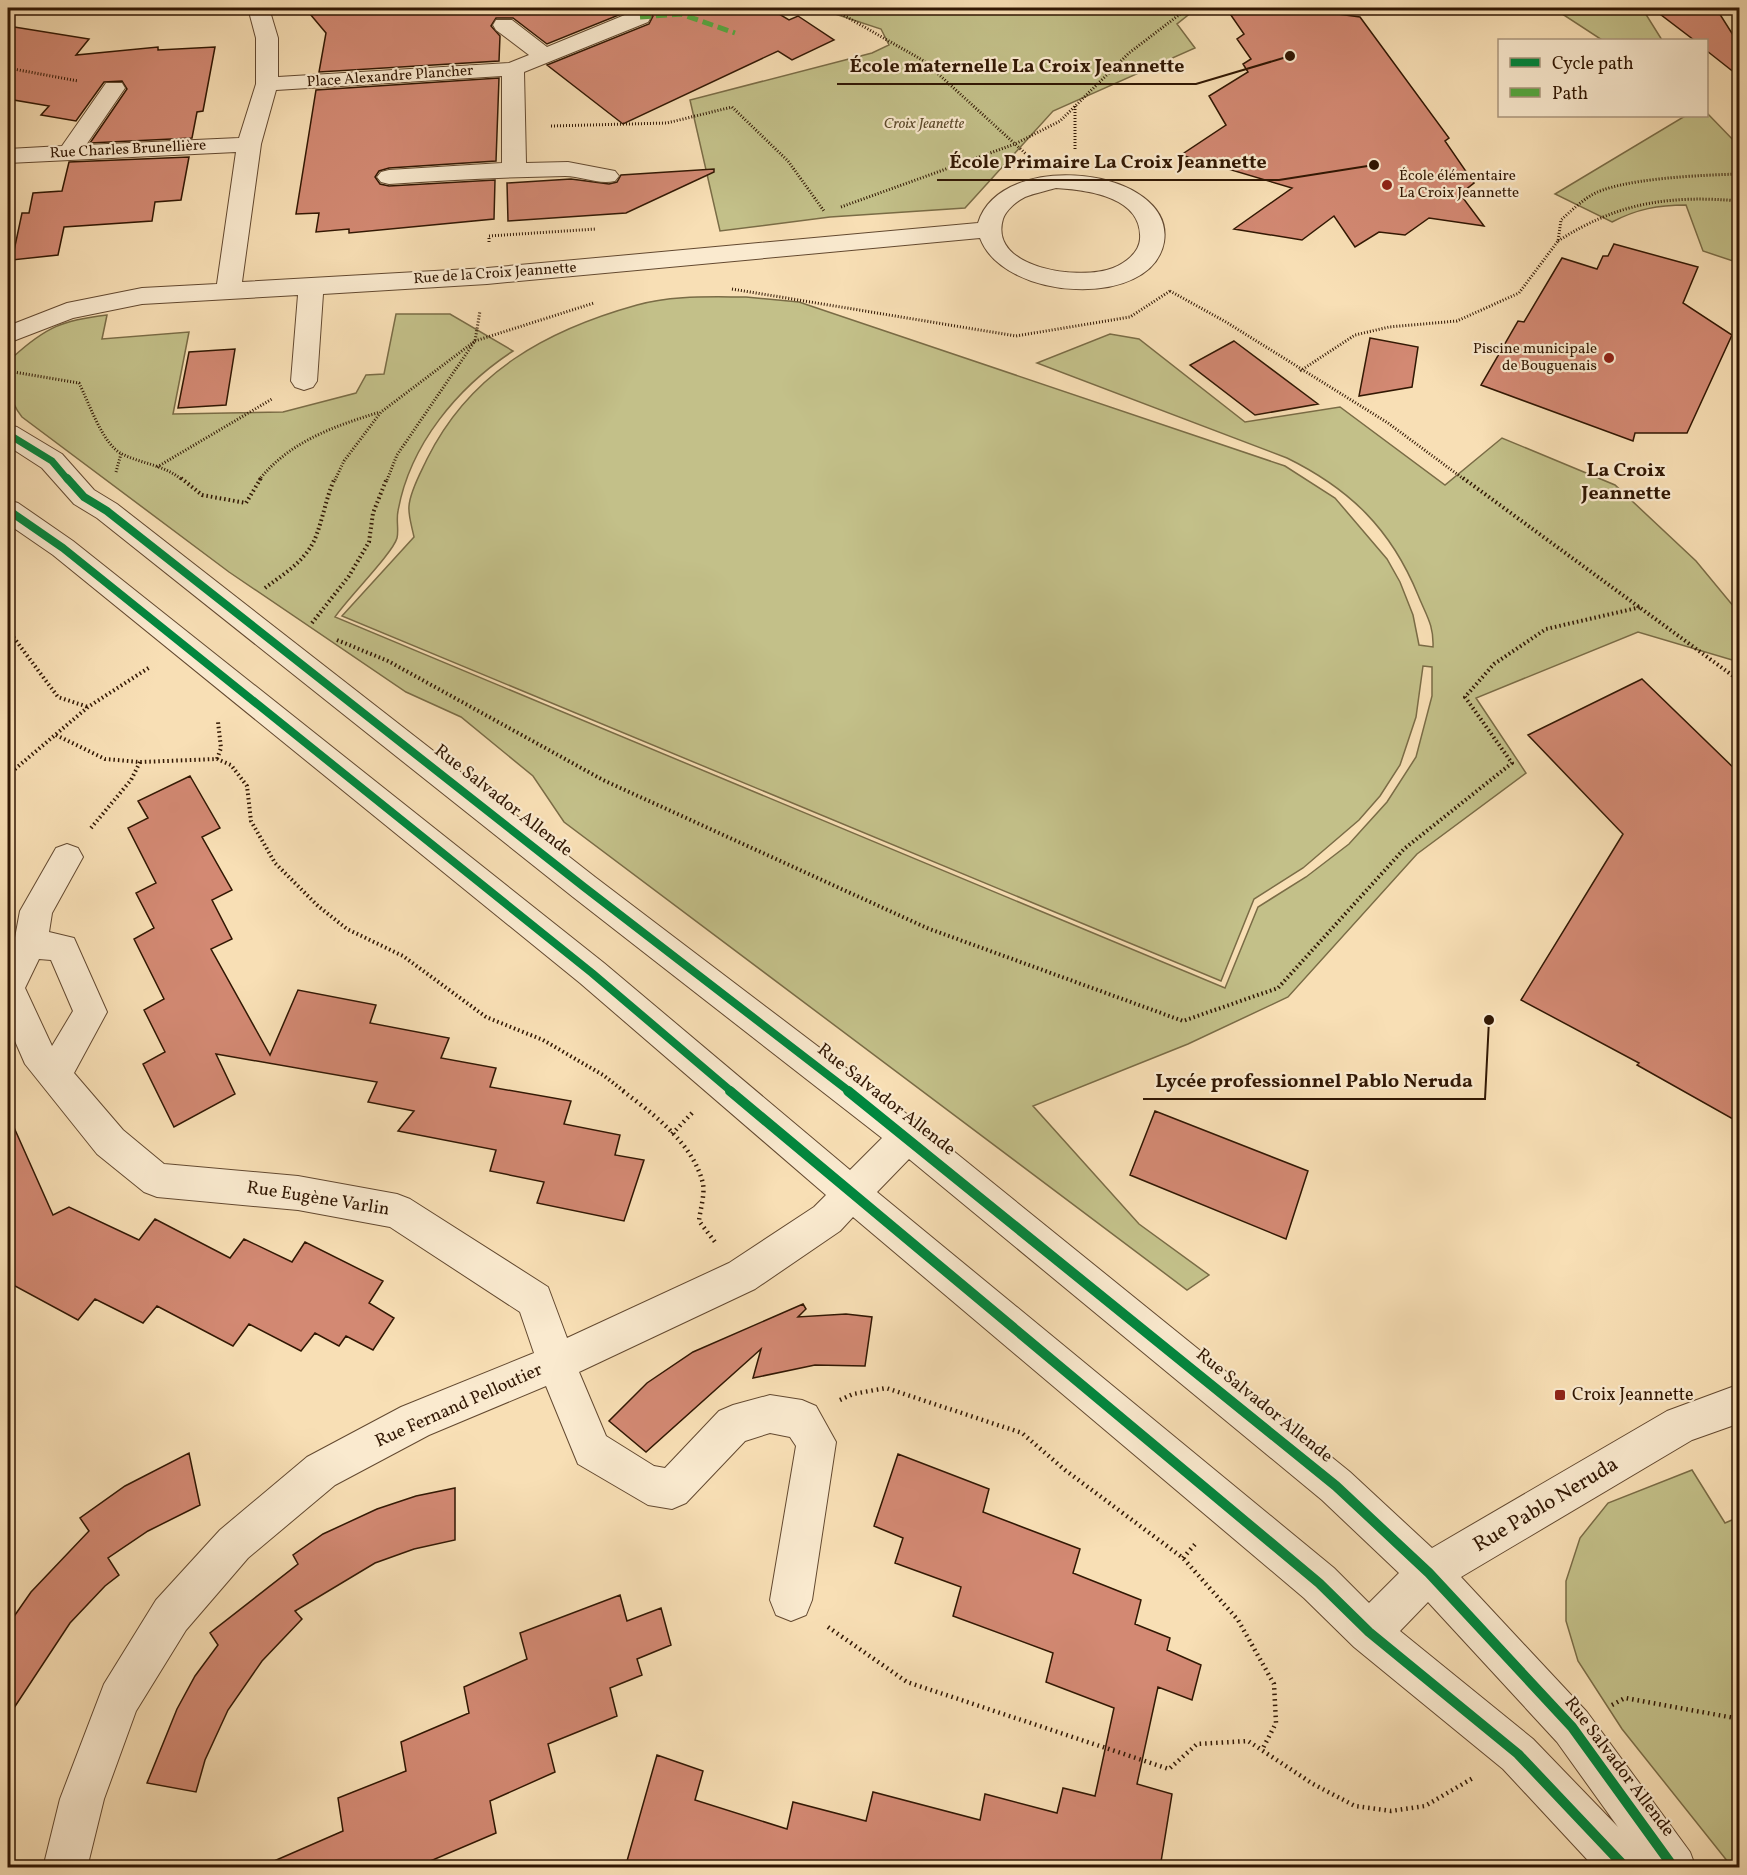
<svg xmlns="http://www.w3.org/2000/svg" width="1747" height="1875" font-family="Vollkorn,serif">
<rect width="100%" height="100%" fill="#f8dfb5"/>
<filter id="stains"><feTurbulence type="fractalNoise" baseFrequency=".00333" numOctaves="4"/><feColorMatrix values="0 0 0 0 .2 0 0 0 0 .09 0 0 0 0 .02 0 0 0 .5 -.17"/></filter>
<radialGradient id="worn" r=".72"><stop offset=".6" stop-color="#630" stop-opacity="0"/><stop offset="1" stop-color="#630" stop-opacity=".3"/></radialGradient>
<!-- green -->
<path fill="#c3c089" stroke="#7a6c46" stroke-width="1.5" d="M 817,8 L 1197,8 L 1177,24 L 1195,48 L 1053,111 L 965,208 L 830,217 L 720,231 L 690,100 L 872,53 L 889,45 L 881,29 Z
M 1553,8 L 1642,8 L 1662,40 L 1602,40 Z
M 1707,113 L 1739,146 L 1739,263 L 1703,251 L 1686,205 C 1658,205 1637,209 1612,222 L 1555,194 L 1685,116 L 1706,116 Z
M 746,297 L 799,302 L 1285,466 L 1335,498 L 1387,559 L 1400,582 L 1413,615 L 1419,645 L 1433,647 C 1434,625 1426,615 1418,595 C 1391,529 1350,489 1287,458 L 1037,363 L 1110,334 L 1139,339 L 1245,422 L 1340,407 L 1445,485 L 1502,438 L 1615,485 L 1696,561 L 1739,613 L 1739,662 L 1638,632 L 1476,698 L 1526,773 L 1417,854 L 1288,997 L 1188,1044 L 1033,1106 L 1139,1224 L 1209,1275 L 1187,1290 L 564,822 L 533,776 L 461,717 L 406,692 L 229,572 L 22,417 C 6,397 9,381 13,357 C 46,327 63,320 107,315 L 102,339 L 189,332 L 173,414 L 283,412 L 356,393 L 366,375 L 384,374 L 396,314 L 450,314 L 513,351 C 458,387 410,444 398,511 C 396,520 399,530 397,538 C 393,553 346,600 335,617 L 1225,988 L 1258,907 L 1306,877 L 1349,844 L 1387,802 L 1416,757 L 1432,696 L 1432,667 L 1423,666 L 1416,717 L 1400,765 L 1380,796 L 1359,820 L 1303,868 L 1254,899 L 1221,981 L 342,616 L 414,537 C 412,527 408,515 409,506 C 410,491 421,472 427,459 C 470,372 547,330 637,305 C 671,295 710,297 746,297 Z
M 1692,1470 L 1725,1523 L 1739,1517 L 1739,1867 L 1732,1867 L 1622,1729 L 1578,1661 L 1566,1621 L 1566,1581 L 1580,1538 L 1608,1503 Z"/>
<!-- building -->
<path fill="#d38973" stroke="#311703" stroke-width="1.5" d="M 305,8 L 769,8 L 789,20 L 798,16 L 834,40 L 792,60 L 778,51 L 623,124 L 547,65 L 649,24 L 653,16 L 648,10 L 631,10 L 547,44 L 513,18 L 496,18 L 491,26 L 500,36 L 499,61 L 319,72 L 326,33 Z
M 1226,8 L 1293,8 L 1360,17 L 1449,138 L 1445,141 L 1474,183 L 1460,194 L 1484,226 L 1429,218 L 1405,235 L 1379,232 L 1355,247 L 1334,216 L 1302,240 L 1234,229 L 1292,188 L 1181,155 L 1226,125 L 1209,96 L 1248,72 L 1243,64 L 1251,59 L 1237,39 L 1244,34 Z
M 1652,8 L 1716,8 L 1740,46 L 1740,77 L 1707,51 L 1707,40 L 1694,40 Z
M 8,26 L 89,39 L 76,55 L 158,47 L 158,50 L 215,47 L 203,111 L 197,112 L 192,138 L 90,143 L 127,89 L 122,81 L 104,82 L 76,121 L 41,115 L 49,106 L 8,99 Z
M 499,78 L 496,161 L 389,168 L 379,171 L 375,177 L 380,184 L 389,186 L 495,180 L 494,219 L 349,233 L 349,229 L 316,232 L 319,213 L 296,214 L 316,90 Z
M 189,157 L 181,200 L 155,202 L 152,221 L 64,227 L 58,255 L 12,260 L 22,213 L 29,213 L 33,193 L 62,191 L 69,162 Z
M 714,169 L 714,172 L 626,213 L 508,221 L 507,183 L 571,179 L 609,184 L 617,182 L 621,175 Z
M 1614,244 L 1698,267 L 1683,303 L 1732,335 L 1687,433 L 1635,433 L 1633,441 L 1481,385 L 1518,321 L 1524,322 L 1562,258 L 1597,269 L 1603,256 L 1608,256 Z
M 1370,338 L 1418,347 L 1412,387 L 1359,396 Z
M 1234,341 L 1318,404 L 1255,415 L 1190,365 Z
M 235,349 L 226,405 L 178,408 L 189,352 Z
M 1642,679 L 1740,774 L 1740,1123 L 1637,1065 L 1639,1063 L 1521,1000 L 1623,834 L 1528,735 Z
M 190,776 L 220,828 L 202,837 L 232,890 L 212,900 L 232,939 L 211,949 L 270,1055 L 298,990 L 376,1005 L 370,1023 L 449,1038 L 441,1058 L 496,1068 L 490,1087 L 571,1101 L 564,1124 L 620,1135 L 615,1155 L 644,1160 L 624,1221 L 537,1203 L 544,1182 L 490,1171 L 496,1150 L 398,1131 L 414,1111 L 368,1102 L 377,1082 L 216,1054 L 235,1094 L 174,1127 L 143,1064 L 165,1052 L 144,1010 L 164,999 L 134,939 L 154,928 L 136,893 L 156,883 L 128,828 L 148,818 L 138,801 Z
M 1155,1111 L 1308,1171 L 1286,1239 L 1130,1175 Z
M 8,1114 L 53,1215 L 69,1207 L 139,1240 L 155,1219 L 230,1258 L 244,1239 L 292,1262 L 305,1242 L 383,1281 L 369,1303 L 394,1318 L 373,1350 L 346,1336 L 339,1346 L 315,1333 L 301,1351 L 249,1324 L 233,1346 L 157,1306 L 143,1323 L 95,1299 L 78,1320 L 15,1286 L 8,1268 Z
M 803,1304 L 806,1309 L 798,1317 L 846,1314 L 872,1317 L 865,1366 L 815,1365 L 753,1378 L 761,1349 L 646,1452 L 609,1421 L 647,1383 L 693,1352 Z
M 189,1453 L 200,1505 L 148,1531 L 108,1558 L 119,1575 L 105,1586 L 70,1623 L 8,1717 L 8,1625 L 31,1592 L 89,1531 L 80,1518 L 125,1486 Z
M 898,1454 L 989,1489 L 983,1512 L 1080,1549 L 1073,1573 L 1141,1600 L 1135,1624 L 1170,1638 L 1167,1650 L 1201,1665 L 1192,1700 L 1158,1687 L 1137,1784 L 1172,1794 L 1160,1868 L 625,1868 L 657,1755 L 703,1771 L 695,1800 L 787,1829 L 793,1802 L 866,1821 L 873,1792 L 980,1820 L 985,1794 L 1057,1813 L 1063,1788 L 1095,1796 L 1114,1708 L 1046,1682 L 1053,1653 L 953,1616 L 961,1587 L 895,1563 L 903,1538 L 874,1526 Z
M 455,1488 L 455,1540 L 414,1549 L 375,1563 L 295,1611 L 302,1619 L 262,1661 L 228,1710 L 205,1760 L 196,1792 L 147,1783 L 177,1709 L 195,1676 L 218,1645 L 210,1633 L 298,1564 L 293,1555 L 323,1534 L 377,1509 L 416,1496 Z
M 620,1595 L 627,1621 L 661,1608 L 671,1645 L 637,1659 L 642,1675 L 610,1688 L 617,1716 L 548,1744 L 555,1772 L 490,1801 L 496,1833 L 414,1868 L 258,1868 L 343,1831 L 338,1798 L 406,1771 L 401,1742 L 469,1713 L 464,1687 L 527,1659 L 520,1633 Z"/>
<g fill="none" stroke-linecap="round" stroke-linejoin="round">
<defs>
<path id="minor" d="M 248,8 L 269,8 L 278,38 L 278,77 L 509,63 L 529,55 L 496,30 L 493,25 L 496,20 L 512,20 L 547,47 L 632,12 L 648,12 L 651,17 L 648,22 L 524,72 L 526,163 L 568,162 L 615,171 L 619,176 L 615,181 C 598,185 582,176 565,176 C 506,177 448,180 389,184 L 381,182 L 377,177 L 381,172 L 389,170 L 502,163 L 502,76 L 276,90 L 261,144 L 242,282 L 487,268 L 978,223 C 1001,147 1176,168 1164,242 C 1152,310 1003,301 980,238 L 487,284 L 323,294 L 317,381 L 313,387 L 304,390 L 295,387 L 291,381 L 298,295 L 142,304 L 73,318 L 8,343 L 8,326 L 67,303 L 142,288 L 217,284 L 236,152 L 8,163 L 8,149 L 62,146 L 106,83 L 122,83 L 125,88 L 86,145 L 239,138 L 256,84 L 256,38 ZM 1056,188 C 1088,190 1143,197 1140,239 C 1139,253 1125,263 1113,268 C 1081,281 988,269 1003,219 C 1006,210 1017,201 1025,197 C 1035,193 1046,191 1056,188 Z
M 8,425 L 17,427 L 62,454 L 94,490 L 117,504 L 595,877 L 920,1124 L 1350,1472 L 1432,1548 L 1667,1411 L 1740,1384 L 1740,1423 L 1692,1440 L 1461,1577 L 1587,1712 L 1690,1852 L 1696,1868 L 1595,1868 L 1503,1769 L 1354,1647 L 1304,1598 L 853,1217 L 840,1231 L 755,1289 L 579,1372 L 606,1436 L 654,1466 L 665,1468 L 719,1411 L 733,1405 L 770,1395 L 802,1400 L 816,1406 L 836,1442 L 812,1600 L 806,1615 L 791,1621 L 776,1615 L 770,1600 L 796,1446 L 790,1437 L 770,1433 L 745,1441 L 686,1503 L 672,1509 L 648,1505 L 578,1464 L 546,1386 L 429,1435 L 335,1485 L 248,1558 L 186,1630 L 136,1711 L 104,1799 L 87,1868 L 43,1868 L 60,1799 L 104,1684 L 156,1600 L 220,1530 L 307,1457 L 401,1407 L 534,1353 L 520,1312 L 390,1227 L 298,1210 L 157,1197 L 144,1192 L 97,1154 L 25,1064 L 8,1025 L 8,955 L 14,943 L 20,911 L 56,848 L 67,844 L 78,848 L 83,857 L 52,913 L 49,932 L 74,938 L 107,1012 L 74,1073 L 123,1130 L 164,1164 L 298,1176 L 397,1194 L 410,1199 L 548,1287 L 567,1338 L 729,1263 L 814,1207 L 826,1195 L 580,983 L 53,555 L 8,524 L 8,500 L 18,503 L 73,541 L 604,963 L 850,1170 L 882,1138 L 573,897 L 97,518 L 74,504 L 42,468 L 8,446 ZM 39,959 L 51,960 L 73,1011 L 52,1046 L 25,988 ZM 909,1159 L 1322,1500 L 1399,1573 L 1369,1603 L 1334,1568 L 877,1192 ZM 1428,1602 L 1557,1742 L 1618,1827 L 1533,1739 L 1400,1631 Z"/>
</defs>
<!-- minor casing -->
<use href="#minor" stroke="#634930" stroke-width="2"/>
<!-- path-far2 -->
<path stroke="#311703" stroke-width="3" stroke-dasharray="1 2" stroke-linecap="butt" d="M 831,8 L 924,61 L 1026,154
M 8,68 L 78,81
M 1075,106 L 1075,151
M 551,126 L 667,123 L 732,107 L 788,161 L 824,211
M 841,207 L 1015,144 L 1060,121 L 1129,53 L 1188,8
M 1558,241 C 1619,202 1669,195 1740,201
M 489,242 L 489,236 L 596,229
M 732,289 L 1016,336 L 1130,317 L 1170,291
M 1170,291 L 1226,322 L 1388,423 L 1465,480
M 8,371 L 79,383 C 89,403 103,445 122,454 C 142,464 165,465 182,480
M 1300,371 L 1355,335 L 1389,327 L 1457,321 L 1519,293 L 1558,241 L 1561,220 C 1570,212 1579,203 1590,196 C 1618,178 1705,175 1740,174
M 157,467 L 272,399
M 116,472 L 121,454
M 259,480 C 290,441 335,426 380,412
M 335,480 L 344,461 L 381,412 L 475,341 L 480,311
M 387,480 L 397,455 L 475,341 L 594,303"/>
<!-- path-far1 -->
<path stroke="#311703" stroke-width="4" stroke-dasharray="1.5 3" stroke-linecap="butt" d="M 181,478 L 202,495 L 246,503 L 261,478
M 1463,478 L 1740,681
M 265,588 C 281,576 299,565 310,548 C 321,532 325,498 335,478
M 312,623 L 349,576 L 369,542 L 373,513 L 387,478
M 8,630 L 58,697 L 88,707
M 337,640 L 388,661 L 603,780 L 927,928 L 1183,1021 L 1278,988 L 1404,849 L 1512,763 L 1465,697 L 1494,664 L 1546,629 L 1641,607
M 56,735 L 105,759 L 140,762 L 217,759 L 231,765 L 247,786 L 251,821 L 275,863 L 318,906 L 347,929 L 403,956 L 486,1017 L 543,1040 L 603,1075 L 625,1092
M 217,759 L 221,748 L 218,722
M 8,775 L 88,707 L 150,667
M 91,828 L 131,780 L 140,762"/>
<!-- path -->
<path stroke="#311703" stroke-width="4.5" stroke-dasharray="1.5 4" stroke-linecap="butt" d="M 623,1091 C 653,1114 694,1144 703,1184 C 705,1195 700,1210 699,1221 L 715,1242
M 672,1134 L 692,1113
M 840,1400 L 853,1394 L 886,1388 L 1022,1433 L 1065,1470 L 1183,1558 L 1238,1620 L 1274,1684 L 1276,1723 L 1262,1750
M 1183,1558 L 1197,1542
M 828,1627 L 907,1682 L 1169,1769 L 1197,1744 L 1248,1741 L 1313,1784 L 1355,1806 L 1391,1811 L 1425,1806 L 1473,1778
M 1612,1705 L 1625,1698 L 1740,1719"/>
<!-- minor -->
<use href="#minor" fill="#faeacf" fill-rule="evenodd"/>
<!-- quiet -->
<path stroke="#54a940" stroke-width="5" stroke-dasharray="11 5" stroke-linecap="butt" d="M 640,17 L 681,14 L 735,33"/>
<defs>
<path id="cycleway-far2" d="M 8,434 L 52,461 L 68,480"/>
<path id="cycleway-far1" d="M 67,478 L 84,497 L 107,511 L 584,887 L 850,1092
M 8,510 L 63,548 L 592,973 L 732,1092"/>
<path id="cycleway" d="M 730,1091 L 1319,1583 L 1369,1632 L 1518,1754 L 1626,1868
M 848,1091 L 1336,1486 L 1429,1573 L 1572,1727 L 1674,1868"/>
</defs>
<!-- cycleway-far2 casing -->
<use href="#cycleway-far2" stroke="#faeacf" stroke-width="10"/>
<!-- cycleway-far1 casing -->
<use href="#cycleway-far1" stroke="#faeacf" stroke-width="12"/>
<!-- cycleway casing -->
<use href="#cycleway" stroke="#faeacf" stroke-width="14"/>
<!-- cycleway-far2 -->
<use href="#cycleway-far2" stroke="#00873e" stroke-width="7"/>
<!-- cycleway-far1 -->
<use href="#cycleway-far1" stroke="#00873e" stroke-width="8"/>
<!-- cycleway -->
<use href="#cycleway" stroke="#00873e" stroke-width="10"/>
</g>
<!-- markers -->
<g fill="#8f2418" stroke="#faeacf" stroke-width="2">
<circle cx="1387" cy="185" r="6"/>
<circle cx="1609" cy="358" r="6"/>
<rect x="1554" y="1389" width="12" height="12" rx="3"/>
</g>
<g text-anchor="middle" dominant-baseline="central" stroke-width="4.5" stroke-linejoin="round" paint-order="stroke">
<!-- far-street labels -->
<g font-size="15" fill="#311703" stroke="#faeacf">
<text transform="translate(390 77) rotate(-4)">Place Alexandre Plancher</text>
<text transform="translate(128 150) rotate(-3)">Rue Charles Brunellière</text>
<text transform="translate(495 274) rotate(-4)">Rue de la Croix Jeannette</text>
</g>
<!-- far-park labels -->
<g font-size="15" font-style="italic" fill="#5d4a2b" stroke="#faeacf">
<text x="924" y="124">Croix Jeanette</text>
</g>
<!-- far-poi labels -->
<g font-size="15" fill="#311703" stroke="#faeacf" text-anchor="start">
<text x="1399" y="176">École élémentaire<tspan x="1399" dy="17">La Croix Jeannette</tspan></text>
<text x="1597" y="349" text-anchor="end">Piscine municipale<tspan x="1597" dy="17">de Bouguenais</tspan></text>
</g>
<!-- street labels -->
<g font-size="18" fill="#311703" stroke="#faeacf">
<text transform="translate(503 801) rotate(38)">Rue Salvador Allende</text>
<text transform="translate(886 1100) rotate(38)">Rue Salvador Allende</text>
<text transform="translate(318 1199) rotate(9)">Rue Eugène Varlin</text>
<text transform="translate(459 1406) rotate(-24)">Rue Fernand Pelloutier</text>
<text transform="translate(1264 1406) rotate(39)">Rue Salvador Allende</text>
<text transform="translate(1619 1767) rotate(53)">Rue Salvador Allende</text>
</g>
<!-- poi labels -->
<g font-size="18" fill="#311703" stroke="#faeacf" text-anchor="start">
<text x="1572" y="1395">Croix Jeannette</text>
</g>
<!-- neighbourhood labels -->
<g font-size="20" font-weight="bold" fill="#311703" stroke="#faeacf">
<text x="1626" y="471">La Croix<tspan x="1626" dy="23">Jeannette</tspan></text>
</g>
<!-- near-street labels -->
<g font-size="21" fill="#311703" stroke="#faeacf">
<text transform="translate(1546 1505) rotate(-31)">Rue Pablo Neruda</text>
</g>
</g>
<!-- callouts -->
<path fill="none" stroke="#311703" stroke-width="2" d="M1290 56L1196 84H837M1374 165L1279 180H937M1489 1020L1485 1099H1143"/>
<g fill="#311703" stroke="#faeacf" stroke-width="2">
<circle cx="1290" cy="56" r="6"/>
<circle cx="1374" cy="165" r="6"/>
<circle cx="1489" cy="1020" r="6"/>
</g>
<g font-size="20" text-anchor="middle" font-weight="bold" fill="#311703" stroke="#faeacf" stroke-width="4.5" stroke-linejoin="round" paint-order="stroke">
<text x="1017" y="72">École maternelle La Croix Jeannette</text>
<text x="1108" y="168">École Primaire La Croix Jeannette</text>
<text x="1314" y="1087">Lycée professionnel Pablo Neruda</text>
</g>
<!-- margin -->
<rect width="1747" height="1875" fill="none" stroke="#f8dfb5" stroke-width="30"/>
<rect x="9" y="9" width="1729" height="1857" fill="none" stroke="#311703" stroke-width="3"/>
<rect x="15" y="15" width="1717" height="1845" fill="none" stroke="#311703" stroke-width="1.5"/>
<!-- legend -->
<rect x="1498" y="39" width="210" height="78" fill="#faeacf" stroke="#aa967d" stroke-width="1.5"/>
<rect x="1510" y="58" width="30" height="9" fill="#00873e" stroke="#aa967d" stroke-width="1.5"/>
<text x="1552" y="69" font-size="18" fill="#311703">Cycle path</text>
<rect x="1510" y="88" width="30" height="9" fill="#54a940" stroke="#aa967d" stroke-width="1.5"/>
<text x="1552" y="99" font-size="18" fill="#311703">Path</text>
<rect width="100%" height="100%" filter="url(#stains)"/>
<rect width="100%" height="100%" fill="url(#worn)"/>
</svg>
